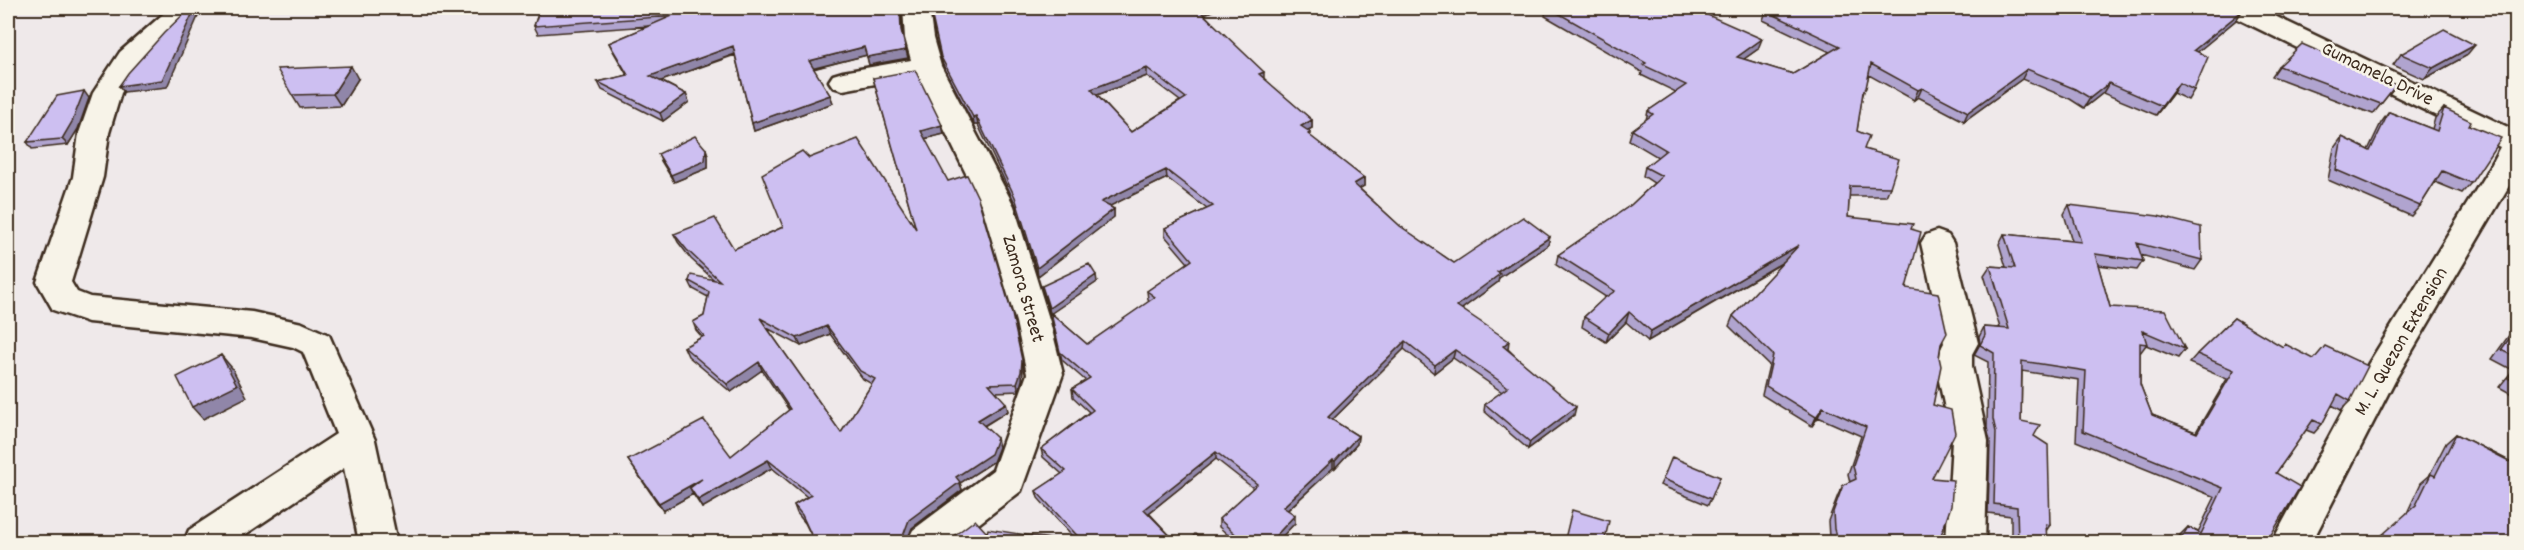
<svg xmlns="http://www.w3.org/2000/svg" width="2524" height="550" font-family="Dekko,sans-serif">
<rect width="100%" height="100%" fill="#efe9ea"/>
<filter id="ink" filterUnits="userSpaceOnUse"><feTurbulence type="fractalNoise" baseFrequency=".0167" numOctaves="2"/><feDisplacementMap in="SourceGraphic" scale="12" xChannelSelector="R" yChannelSelector="G"/><feConvolveMatrix kernelMatrix="1 2 1 2 8 2 1 2 1" color-interpolation-filters="sRGB"/></filter>
<g filter="url(#ink)">
<g fill="none" stroke-linecap="round" stroke-linejoin="round">
<defs>
<path id="minor" d="M 170,8 L 198,8 L 140,64 L 121,93 L 109,133 L 103,177 L 71,282 L 77,292 L 90,297 L 252,312 L 302,323 L 329,335 L 375,440 L 397,542 L 359,542 L 344,468 L 234,542 L 184,542 L 189,530 L 336,434 L 303,352 L 293,347 L 252,338 L 88,322 L 53,310 L 37,282 L 73,177 L 79,133 L 93,93 L 120,52 Z
M 903,8 L 929,8 L 933,38 L 941,66 L 1014,206 L 1050,322 L 1063,374 L 1021,491 L 955,542 L 907,542 L 913,530 L 993,470 L 1027,374 L 1016,322 L 982,206 L 918,76 L 843,90 L 833,87 L 829,81 L 833,75 L 843,72 L 911,60 L 905,38 Z
M 2225,8 L 2258,8 L 2516,131 L 2516,174 L 2395,380 L 2312,542 L 2272,542 L 2369,363 L 2485,175 L 2500,147 L 2228,14 Z
M 1937,231 L 1948,235 L 1953,243 L 1978,343 L 1972,354 L 1972,367 L 1988,441 L 1985,542 L 1946,542 L 1952,441 L 1936,367 L 1938,354 L 1944,343 L 1921,243 L 1926,235 Z"/>
</defs>
<!-- minor casing -->
<use href="#minor" stroke="#3b2a1e" stroke-width="5"/>
<!-- minor -->
<use href="#minor" fill="#f7f3e8" fill-rule="evenodd"/>
</g>
<!-- wall -->
<path fill="#b0a4cf" stroke="#3b2a1e" stroke-width="1.5" fill-rule="evenodd" d="M 540,8 L 901,8 L 903,37 L 908,58 L 869,65 L 867,55 L 813,69 L 830,95 L 833,103 L 754,131 L 735,55 L 661,81 L 686,94 L 689,102 L 663,121 L 602,90 L 598,82 L 627,75 L 613,51 L 609,43 L 649,26 L 538,34 L 534,26 Z
M 929,8 L 1204,14 L 1264,79 L 1312,120 L 1312,128 L 1308,130 L 1310,132 L 1310,136 L 1364,178 L 1364,186 L 1359,188 L 1400,226 L 1454,263 L 1548,245 L 1499,278 L 1498,282 L 1462,309 L 1508,349 L 1574,415 L 1528,449 L 1484,411 L 1485,404 L 1502,392 L 1453,358 L 1434,373 L 1404,349 L 1332,420 L 1358,436 L 1357,444 L 1335,468 L 1333,468 L 1288,510 L 1295,523 L 1276,543 L 1237,543 L 1219,527 L 1219,519 L 1253,488 L 1216,459 L 1149,513 L 1177,543 L 1078,543 L 1038,498 L 1036,491 L 1062,474 L 1043,457 L 1041,449 L 1089,412 L 1073,397 L 1072,389 L 1086,381 L 1062,360 L 1051,314 L 1050,314 L 1042,286 L 1097,282 L 1051,313 L 1087,344 L 1150,301 L 1148,299 L 1147,291 L 1188,263 L 1165,236 L 1165,228 L 1207,209 L 1167,178 L 1109,206 L 1114,209 L 1114,217 L 1038,276 L 1016,205 L 978,125 L 974,125 L 943,65 ZM 1147,76 L 1180,101 L 1131,132 L 1097,95 Z
M 1546,8 L 1696,8 L 1696,9 L 1758,49 L 1744,59 L 1793,74 L 1830,52 L 1763,20 L 1766,11 L 2242,11 L 2236,20 L 2197,52 L 2194,90 L 2188,100 L 2173,93 L 2156,115 L 2103,93 L 2084,108 L 2070,99 L 2022,79 L 1964,121 L 1918,97 L 1914,100 L 1869,75 L 1862,98 L 1857,131 L 1864,149 L 1890,187 L 1886,196 L 1849,196 L 1848,217 L 1911,229 L 1906,288 L 1941,344 L 1933,405 L 1932,478 L 1940,538 L 1952,543 L 1830,543 L 1829,538 L 1828,521 L 1838,495 L 1843,485 L 1850,482 L 1848,474 L 1861,436 L 1818,417 L 1812,426 L 1762,395 L 1769,365 L 1729,326 L 1733,316 L 1784,262 L 1648,341 L 1626,322 L 1606,342 L 1582,327 L 1584,317 L 1606,297 L 1556,265 L 1558,255 L 1631,205 L 1654,183 L 1643,176 L 1645,167 L 1658,157 L 1629,140 L 1632,130 L 1646,120 L 1648,111 L 1676,92 L 1641,75 L 1642,72 L 1545,16 Z
M 2401,54 L 2466,56 L 2424,79 L 2393,65 Z
M 2279,66 L 2396,85 L 2373,114 L 2272,76 Z
M 873,78 L 942,125 L 944,134 L 925,139 L 1023,368 L 1022,380 L 1019,391 L 996,392 L 1008,411 L 984,426 L 999,447 L 993,462 L 960,483 L 962,490 L 912,528 L 814,541 L 805,523 L 797,513 L 794,505 L 807,497 L 772,468 L 702,508 L 693,494 L 663,511 L 628,460 L 731,456 L 789,410 L 762,370 L 731,392 L 688,356 L 684,347 L 702,337 L 696,330 L 693,322 L 704,316 L 708,297 L 693,289 L 689,281 L 713,279 L 691,259 L 678,242 L 674,234 L 734,249 L 783,227 L 809,158 L 916,229 ZM 767,328 L 801,346 L 830,334 L 863,379 L 872,384 L 841,433 Z
M 358,79 L 341,106 L 300,108 L 292,95 Z
M 89,98 L 78,129 L 68,145 L 32,149 L 27,142 Z
M 2444,108 L 2469,125 L 2471,183 L 2462,193 L 2435,182 L 2420,206 L 2411,216 L 2328,180 L 2334,148 L 2342,137 L 2368,150 L 2381,123 L 2389,112 L 2432,129 L 2435,118 Z
M 706,149 L 708,156 L 708,168 L 674,182 L 661,161 L 658,154 Z
M 2069,205 L 2202,260 L 2195,270 L 2141,255 L 2143,261 L 2137,270 L 2098,265 L 2110,307 L 2185,349 L 2178,358 L 2146,345 L 2140,353 L 2140,384 L 2152,415 L 2196,432 L 2227,379 L 2189,363 L 2197,354 L 2234,318 L 2350,401 L 2341,410 L 2332,405 L 2322,424 L 2314,433 L 2306,430 L 2276,473 L 2266,543 L 2176,543 L 2180,535 L 2188,527 L 2198,532 L 2215,497 L 2076,441 L 2079,380 L 2022,371 L 2021,421 L 2034,436 L 2050,525 L 2046,531 L 2047,543 L 2011,543 L 2011,516 L 1988,513 L 1990,441 L 1987,428 L 1988,362 L 1974,355 L 1980,344 L 1979,337 L 1984,327 L 2000,328 L 1984,275 L 1990,266 L 2006,267 L 1999,244 L 2004,234 L 2072,241 L 2064,214 Z
M 2517,324 L 2517,397 L 2499,387 L 2513,370 L 2492,359 Z
M 2456,434 L 2517,465 L 2407,513 L 2421,483 L 2429,476 L 2446,443 Z
M 1720,477 L 1708,505 L 1660,485 L 1663,479 Z
M 987,533 L 1075,543 L 958,543 L 955,535 Z"/>
<!-- shaded-wall -->
<path fill="#9086a9" stroke="#3b2a1e" stroke-width="1.5" d="M 195,8 L 197,8 L 200,12 L 167,87 L 124,92 L 119,86 Z
M 900,8 L 901,8 L 903,38 L 901,30 Z
M 1201,8 L 1219,8 L 1198,17 L 1198,9 Z
M 2242,11 L 2236,20 L 2188,60 L 2194,50 Z
M 1762,39 L 1758,49 L 1734,66 L 1737,57 Z
M 2475,45 L 2466,56 L 2424,79 L 2433,68 Z
M 733,46 L 735,54 L 653,84 L 650,76 Z
M 864,47 L 867,55 L 811,69 L 809,61 Z
M 906,50 L 908,58 L 869,65 L 867,57 Z
M 351,66 L 358,79 L 341,106 L 333,94 Z
M 1147,68 L 1147,76 L 1092,97 L 1091,89 Z
M 2027,69 L 2022,79 L 1964,121 L 1968,112 Z
M 1264,72 L 1264,80 L 1259,74 Z
M 2109,83 L 2103,93 L 2084,108 L 2090,98 Z
M 2179,83 L 2173,93 L 2156,115 L 2162,106 Z
M 1922,88 L 1918,97 L 1914,100 L 1918,90 Z
M 84,91 L 89,98 L 78,129 L 68,145 L 62,139 Z
M 686,94 L 689,102 L 663,121 L 660,113 Z
M 830,95 L 833,103 L 754,131 L 752,123 Z
M 976,116 L 978,125 L 974,125 L 973,117 Z
M 1312,120 L 1312,128 L 1300,134 L 1301,126 Z
M 942,125 L 944,134 L 923,139 L 921,131 Z
M 706,149 L 708,156 L 708,168 L 674,182 L 671,175 Z
M 1166,170 L 1167,178 L 1102,210 L 1101,202 Z
M 1364,178 L 1364,186 L 1354,192 L 1354,184 Z
M 1114,209 L 1114,217 L 1038,276 L 1037,268 Z
M 1550,237 L 1548,245 L 1499,278 L 1498,282 L 1455,314 L 1457,306 L 1497,272 Z
M 1799,245 L 1795,255 L 1648,341 L 1651,331 Z
M 1096,275 L 1097,282 L 1050,314 L 1049,308 Z
M 1629,312 L 1626,322 L 1606,342 L 1609,333 Z
M 827,326 L 830,334 L 801,346 L 797,338 Z
M 1405,341 L 1404,349 L 1327,425 L 1328,417 Z
M 1509,341 L 1508,349 L 1502,354 L 1503,346 Z
M 1455,350 L 1453,358 L 1434,373 L 1435,365 Z
M 221,355 L 232,368 L 247,397 L 203,419 L 192,407 Z
M 1022,360 L 1023,368 L 1022,380 L 1019,391 L 1017,383 Z
M 759,362 L 762,370 L 731,392 L 727,384 Z
M 1006,403 L 1008,411 L 980,428 L 978,420 Z
M 1576,407 L 1574,415 L 1528,449 L 1530,442 Z
M 1823,407 L 1818,417 L 1812,426 L 1816,417 Z
M 1358,436 L 1357,444 L 1335,468 L 1335,461 Z
M 997,438 L 999,447 L 993,462 L 960,483 L 962,490 L 912,528 L 906,543 L 893,543 L 909,520 Z
M 1216,452 L 1216,459 L 1145,516 L 1144,509 Z
M 768,460 L 772,468 L 702,508 L 698,500 Z
M 1333,460 L 1333,468 L 1283,514 L 1283,507 Z
M 702,479 L 690,488 L 693,494 L 663,511 L 659,503 Z
M 1295,515 L 1295,523 L 1276,543 L 1269,543 Z"/>
<!-- building -->
<path fill="#cdbff1" stroke="#3b2a1e" stroke-width="1.5" fill-rule="evenodd" d="M 190,8 L 195,8 L 162,80 L 119,86 L 128,73 L 164,33 Z
M 540,8 L 900,8 L 901,30 L 906,50 L 867,57 L 864,47 L 809,61 L 830,95 L 752,123 L 733,46 L 650,76 L 686,94 L 660,113 L 598,82 L 628,75 L 609,43 L 672,16 L 534,26 Z
M 930,8 L 1201,8 L 1198,9 L 1264,72 L 1259,74 L 1312,120 L 1301,126 L 1310,132 L 1308,134 L 1364,178 L 1354,184 L 1400,226 L 1454,263 L 1523,217 L 1550,237 L 1497,272 L 1500,274 L 1457,306 L 1509,341 L 1503,346 L 1576,407 L 1530,442 L 1485,404 L 1508,387 L 1455,350 L 1435,365 L 1405,341 L 1328,417 L 1358,436 L 1335,461 L 1333,460 L 1283,507 L 1295,515 L 1269,543 L 1245,543 L 1219,519 L 1257,484 L 1216,452 L 1144,509 L 1177,543 L 1084,543 L 1036,491 L 1066,471 L 1041,449 L 1093,410 L 1072,389 L 1090,378 L 1060,352 L 1051,313 L 1087,344 L 1155,297 L 1147,291 L 1192,260 L 1165,228 L 1213,206 L 1166,170 L 1101,202 L 1114,209 L 1037,268 L 1015,197 L 976,116 L 973,117 L 941,57 ZM 1147,68 L 1186,98 L 1131,132 L 1091,89 Z
M 1549,8 L 1692,8 L 1762,39 L 1737,57 L 1793,74 L 1840,46 L 1766,11 L 1770,8 L 2236,8 L 2242,11 L 2194,50 L 2208,57 L 2194,90 L 2179,83 L 2162,106 L 2109,83 L 2090,98 L 2075,89 L 2027,69 L 1968,112 L 1922,88 L 1918,90 L 1871,64 L 1866,88 L 1863,92 L 1857,131 L 1869,136 L 1864,149 L 1899,159 L 1890,187 L 1850,186 L 1848,217 L 1913,224 L 1911,229 L 1921,232 L 1906,288 L 1938,293 L 1947,333 L 1941,344 L 1939,357 L 1941,366 L 1933,405 L 1951,410 L 1955,433 L 1932,478 L 1953,480 L 1951,506 L 1940,538 L 1952,543 L 1838,543 L 1834,529 L 1833,512 L 1843,485 L 1856,479 L 1853,465 L 1866,427 L 1823,407 L 1816,417 L 1766,386 L 1773,355 L 1733,316 L 1799,245 L 1651,331 L 1629,312 L 1609,333 L 1584,317 L 1603,299 L 1615,291 L 1558,255 L 1631,205 L 1662,176 L 1645,167 L 1666,150 L 1632,130 L 1653,114 L 1648,111 L 1686,85 L 1643,65 L 1646,63 Z
M 2444,29 L 2475,45 L 2433,68 L 2401,54 Z
M 2302,44 L 2396,85 L 2381,104 L 2279,66 Z
M 351,66 L 333,94 L 292,95 L 277,69 Z
M 915,70 L 942,125 L 921,131 L 948,181 L 967,175 L 978,198 L 1012,314 L 1022,360 L 1021,372 L 1017,383 L 989,384 L 1006,403 L 978,420 L 997,438 L 991,454 L 956,477 L 960,482 L 909,520 L 903,536 L 893,543 L 811,543 L 814,541 L 802,515 L 794,505 L 811,495 L 768,460 L 698,500 L 690,488 L 702,479 L 659,503 L 628,460 L 704,420 L 731,456 L 790,409 L 759,362 L 727,384 L 684,347 L 704,336 L 693,322 L 704,316 L 709,292 L 689,281 L 691,275 L 720,281 L 687,250 L 674,234 L 715,218 L 734,249 L 783,227 L 762,174 L 802,151 L 809,158 L 858,139 L 916,229 L 873,78 ZM 760,318 L 797,338 L 827,326 L 860,371 L 875,379 L 841,433 Z
M 84,91 L 72,122 L 62,139 L 27,142 L 57,96 Z
M 2444,108 L 2471,121 L 2469,125 L 2501,138 L 2471,183 L 2442,171 L 2420,206 L 2336,170 L 2342,137 L 2370,151 L 2389,112 L 2437,131 Z
M 695,136 L 706,149 L 705,161 L 671,175 L 658,154 Z
M 2069,205 L 2158,216 L 2201,227 L 2202,260 L 2137,243 L 2143,261 L 2095,254 L 2110,307 L 2165,310 L 2185,349 L 2143,331 L 2147,344 L 2140,343 L 2140,384 L 2152,415 L 2197,433 L 2234,370 L 2197,354 L 2234,318 L 2283,347 L 2285,344 L 2314,359 L 2325,346 L 2368,366 L 2350,401 L 2338,394 L 2322,424 L 2313,420 L 2276,473 L 2300,487 L 2266,543 L 2179,543 L 2188,527 L 2201,534 L 2223,488 L 2083,431 L 2086,371 L 2022,361 L 2021,421 L 2040,425 L 2034,436 L 2048,445 L 2050,525 L 2046,524 L 2047,543 L 2018,543 L 2017,507 L 1994,504 L 1996,432 L 1993,419 L 1994,353 L 1980,345 L 1985,335 L 1984,327 L 2009,329 L 1990,266 L 2015,268 L 2004,234 L 2081,242 Z
M 1089,264 L 1096,275 L 1049,308 L 1042,286 Z
M 2517,328 L 2517,358 L 2501,350 Z
M 221,355 L 237,385 L 192,407 L 177,377 Z
M 2517,368 L 2517,383 L 2508,378 Z
M 2456,434 L 2517,465 L 2517,543 L 2373,543 L 2416,505 L 2431,474 L 2435,476 Z
M 1672,457 L 1720,477 L 1711,499 L 1663,479 Z
M 1572,510 L 1609,521 L 1604,543 L 1564,543 Z
M 975,520 L 987,533 L 988,529 L 1075,543 L 962,543 L 955,535 Z
M 1195,534 L 1206,543 L 1187,543 Z"/>
</g>
<g text-anchor="middle" dominant-baseline="central" stroke-width="5" stroke-linejoin="round" paint-order="stroke">
<!-- street labels -->
<g font-size="20" fill="#3b2a1e" stroke="#f7f3e8">
<text transform="translate(2377 75) rotate(26)">Gumamela Drive</text>
<text transform="translate(1022 289) rotate(74)">Zamora Street</text>
<text transform="translate(2402 342) rotate(-60)">M. L. Quezon Extension</text>
</g>
</g>
<!-- margin -->
<rect width="2524" height="550" fill="none" stroke="#f7f3e8" stroke-width="30"/>
<rect x="15" y="15" width="2494" height="520" fill="none" stroke="#3b2a1e" stroke-width="2" filter="url(#ink)"/>
</svg>
